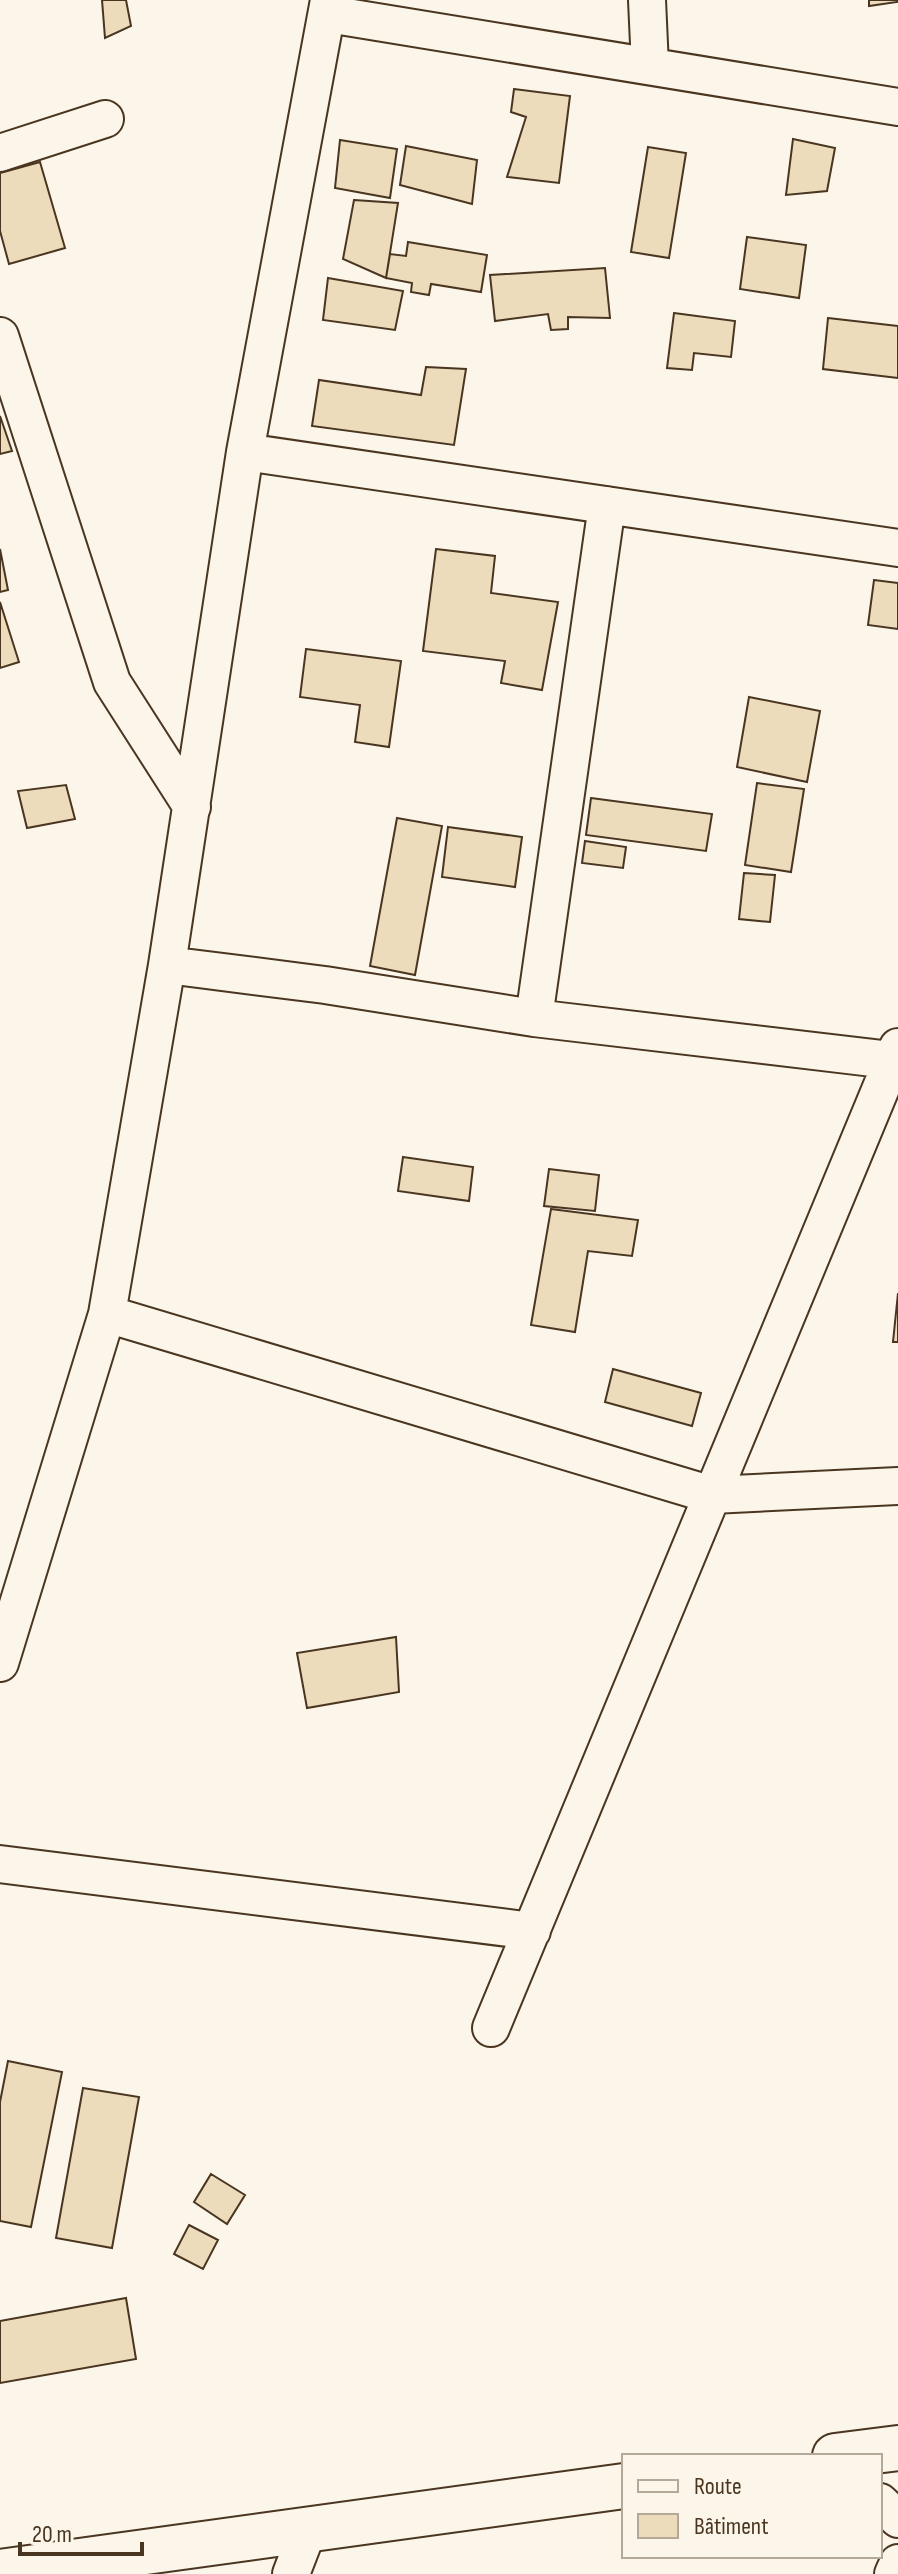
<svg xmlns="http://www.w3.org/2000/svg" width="898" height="2574" font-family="'Sofia Sans Condensed',sans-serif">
<rect width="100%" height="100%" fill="#fbf6e9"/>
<!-- building -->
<path fill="#ecdcbc" stroke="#4a3520" stroke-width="2" d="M 102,0 L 126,0 L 131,26 L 105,38 Z
M 869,0 L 897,0 L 897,2 L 869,6 Z
M 514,89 L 570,96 L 559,183 L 507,177 L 526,117 L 511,112 Z
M 793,139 L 835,148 L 827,191 L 786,195 Z
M 340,140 L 397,149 L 390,198 L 335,188 Z
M 406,146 L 477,160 L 472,204 L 400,185 Z
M 648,147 L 686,153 L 669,258 L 631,252 Z
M 40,162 L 65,248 L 9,264 L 0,231 L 0,173 Z
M 354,200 L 398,203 L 386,278 L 343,259 Z
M 747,237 L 806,245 L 799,298 L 740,289 Z
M 408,242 L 487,255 L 481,292 L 431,284 L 429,295 L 411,292 L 412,283 L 386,278 L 390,254 L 406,256 Z
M 605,268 L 610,318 L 568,317 L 568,329 L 551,330 L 548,314 L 495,321 L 490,275 Z
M 328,278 L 403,291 L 395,330 L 323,320 Z
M 674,313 L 735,321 L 731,357 L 694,353 L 692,370 L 667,368 Z
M 828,318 L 898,326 L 898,378 L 823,369 Z
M 426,367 L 466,369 L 454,445 L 312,426 L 319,380 L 421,395 Z
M 0,416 L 12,451 L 0,454 Z
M 0,549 L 8,590 L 0,592 Z
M 436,549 L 495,556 L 491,593 L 558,602 L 542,690 L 501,683 L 505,661 L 423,651 Z
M 874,580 L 898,583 L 898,629 L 868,625 Z
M 0,602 L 19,662 L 0,668 Z
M 306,649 L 401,661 L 389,747 L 355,742 L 360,705 L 300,697 Z
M 749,697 L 820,711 L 807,782 L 737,767 Z
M 757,783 L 804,789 L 791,872 L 745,865 Z
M 66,785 L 75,819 L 27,828 L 18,791 Z
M 591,798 L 712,814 L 706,851 L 586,835 Z
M 397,818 L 442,826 L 415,975 L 370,966 Z
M 448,827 L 522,837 L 515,887 L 442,877 Z
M 585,841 L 626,847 L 623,868 L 582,863 Z
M 744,873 L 775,875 L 770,922 L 739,919 Z
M 403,1157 L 473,1167 L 469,1201 L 398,1191 Z
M 549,1169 L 599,1175 L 595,1211 L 544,1206 Z
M 551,1209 L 638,1220 L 632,1256 L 588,1251 L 575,1332 L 531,1325 Z
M 898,1293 L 898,1342 L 893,1342 Z
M 613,1369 L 701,1393 L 692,1426 L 605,1402 Z
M 396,1637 L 399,1692 L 307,1708 L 297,1653 Z
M 8,2061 L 62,2072 L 31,2227 L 0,2221 L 0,2102 Z
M 83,2088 L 139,2097 L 112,2248 L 56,2238 Z
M 211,2174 L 245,2195 L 227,2224 L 194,2202 Z
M 189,2225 L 218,2240 L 203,2269 L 174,2254 Z
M 126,2298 L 136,2359 L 0,2383 L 0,2321 Z"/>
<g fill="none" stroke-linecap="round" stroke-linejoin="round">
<defs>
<path id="street" d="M 647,0 L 650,66
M 328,14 L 898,107
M 0,153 L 105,119
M 0,336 L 112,682 L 192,807
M 245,452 L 898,548
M 167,965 L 325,985 L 534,1018 L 898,1061
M 534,1018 L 607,505
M 107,1314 L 712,1495 L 898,1486
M 0,1663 L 107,1314 L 167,965 L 245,452 L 329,0
M 0,1864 L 532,1931
M 491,2028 L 898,1047
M 880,2502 L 898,2519
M 291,2574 L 308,2530
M 893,2574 L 898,2563"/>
<path id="highway" d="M 835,2456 L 898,2448
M 0,2572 L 624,2486"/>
</defs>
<!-- street casing -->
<use href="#street" stroke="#4a3520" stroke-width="40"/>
<!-- highway casing -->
<use href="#highway" stroke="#4a3520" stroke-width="48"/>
<!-- street -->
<use href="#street" stroke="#fbf6e9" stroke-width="36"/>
<!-- highway -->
<use href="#highway" stroke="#fbf6e9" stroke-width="44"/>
</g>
<!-- legend -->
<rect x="622" y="2454" width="260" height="104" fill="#fbf6e9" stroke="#b4a999" stroke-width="2"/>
<rect x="638" y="2480" width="40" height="12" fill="#fbf6e9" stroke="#b4a999" stroke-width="2"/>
<text x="694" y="2494" font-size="24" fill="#4a3520">Route</text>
<rect x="638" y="2514" width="40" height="24" fill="#ecdcbc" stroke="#b4a999" stroke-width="2"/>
<text x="694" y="2534" font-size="24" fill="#4a3520">Bâtiment</text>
<!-- scale -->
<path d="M20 2542v12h122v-12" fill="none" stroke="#4a3520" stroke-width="4"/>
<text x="32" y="2542" font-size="24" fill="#4a3520" stroke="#fbf6e9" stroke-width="6" paint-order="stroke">20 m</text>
</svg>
